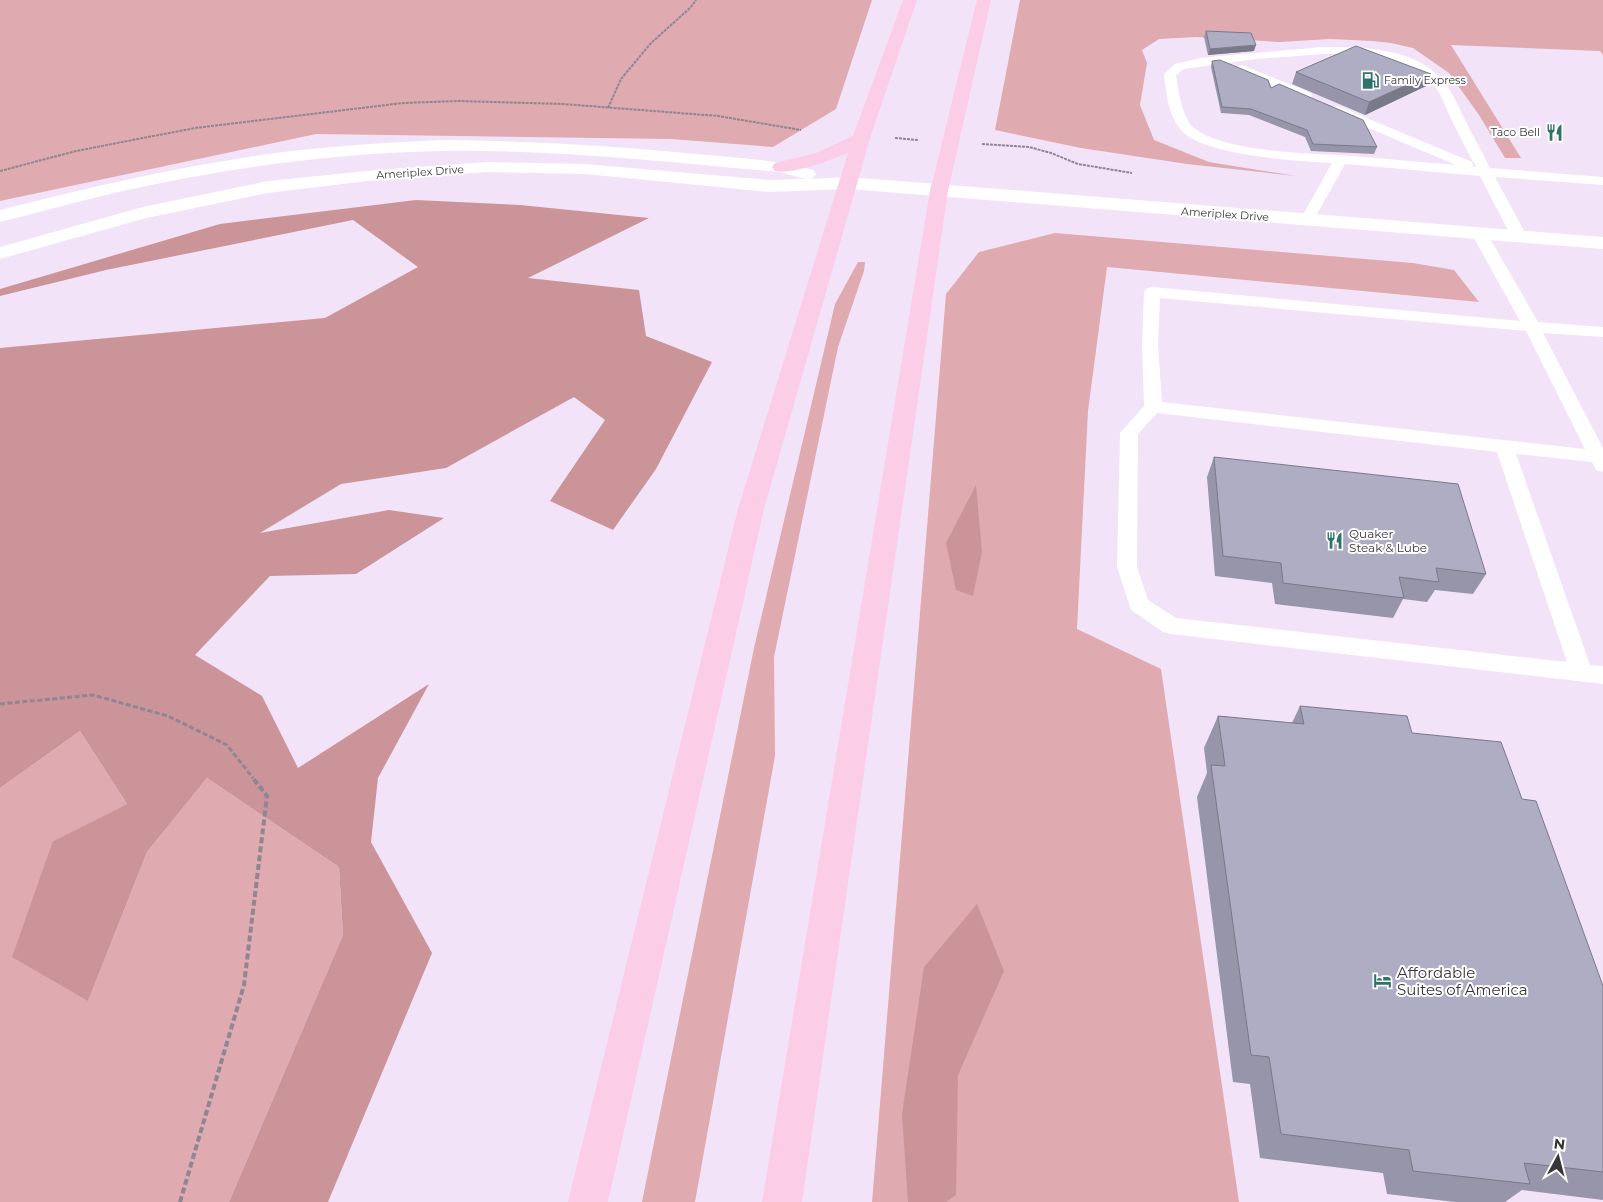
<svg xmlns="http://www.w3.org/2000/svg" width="1603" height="1202" font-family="Montserrat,sans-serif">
<rect width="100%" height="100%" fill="#f3e3f8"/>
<!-- green -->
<path fill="#dfabb0" d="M 0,0 L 872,0 L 836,109 L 773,147 L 671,139 L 316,134 L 0,201 Z
M 1020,0 L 1603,0 L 1603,55 L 1600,51 L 1451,45 L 1521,158 L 1505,158 L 1479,115 L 1449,73 L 1413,48 L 1391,43 L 1373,41 L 1330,39 L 1280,42 L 1196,37 L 1159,39 L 1142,50 L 1147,63 L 1140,105 L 1154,140 L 1209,162 L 1296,176 L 1187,164 L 1081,148 L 995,130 Z
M 1055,233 L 1413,263 L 1454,270 L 1479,302 L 1107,267 L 1088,411 L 1077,629 L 1161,669 L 1239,1202 L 872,1202 L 946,294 L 979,252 Z
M 858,262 L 865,262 L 864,271 L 838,347 L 774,657 L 775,756 L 695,1202 L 642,1202 L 754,648 L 835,304 Z
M 80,731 L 127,804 L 53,841 L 88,1001 L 147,852 L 207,778 L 339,867 L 343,935 L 229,1202 L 0,1202 L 0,788 Z"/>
<!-- forest -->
<path fill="#cb9499" d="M 416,200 L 520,205 L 649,218 L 528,278 L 639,290 L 646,336 L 712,362 L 656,469 L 613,530 L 550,501 L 605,420 L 574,397 L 446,468 L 341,484 L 260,533 L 389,510 L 444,518 L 356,574 L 270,576 L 195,655 L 262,696 L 298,768 L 429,684 L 378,778 L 371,842 L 432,953 L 328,1202 L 229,1202 L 343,935 L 339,867 L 207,778 L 147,852 L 88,1001 L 12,957 L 53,841 L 127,804 L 80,731 L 0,788 L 0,348 L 325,318 L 418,267 L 353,220 L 106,270 L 0,296 L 0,289 L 220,224 Z
M 976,485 L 982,552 L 973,596 L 956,590 L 946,543 Z
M 977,904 L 1004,971 L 958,1075 L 956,1195 L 946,1202 L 908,1202 L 902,1114 L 924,967 Z"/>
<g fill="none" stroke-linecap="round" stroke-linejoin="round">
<!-- path-far2 -->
<path stroke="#8f8593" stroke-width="2" stroke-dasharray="3 1" stroke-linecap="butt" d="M 608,108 L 621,79 L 651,43 L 690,8 L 696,0
M 895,138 L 918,140
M 982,144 L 1029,147 L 1051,153 L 1078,164 L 1132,173
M 0,171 L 76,151 L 195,128 L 403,103 L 459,101 L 563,104 L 718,116 L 801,130"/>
<!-- path-far1 -->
<path stroke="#8f8593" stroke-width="3" stroke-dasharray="5 2.5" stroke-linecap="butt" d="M 0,704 L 93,695 L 168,716 L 227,745 L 253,778"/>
<!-- path -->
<path stroke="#8f8593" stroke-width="4" stroke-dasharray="6 3" stroke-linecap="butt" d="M 180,1202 L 244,985 L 267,796 L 252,777"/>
<!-- service -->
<path fill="#fff" fill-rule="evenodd" d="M 1323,47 C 1361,47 1415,47 1442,80 C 1453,92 1458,106 1465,120 C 1473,136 1482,152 1490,168 L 1603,177 L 1603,185 L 1495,177 L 1527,236 L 1524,239 L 1514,239 L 1511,236 L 1480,176 L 1345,164 L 1312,223 L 1302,223 L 1300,220 L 1332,163 C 1299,161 1201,156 1180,129 C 1168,114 1166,92 1164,74 L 1175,64 L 1200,58 ZM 1323,54 C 1359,54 1408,54 1434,85 C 1442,95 1446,108 1451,119 C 1459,135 1467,151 1476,167 L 1473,167 L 1472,162 L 1338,106 L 1333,107 L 1331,110 L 1333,113 L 1456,165 C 1421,162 1387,159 1353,156 C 1312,153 1226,153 1194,128 C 1182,119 1178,88 1176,75 L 1184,69 L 1256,59 Z
M 1242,65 L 1311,93 L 1312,96 L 1311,99 L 1301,99 L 1238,72 L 1236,69 L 1238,66 Z
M 1479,228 L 1484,230 L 1487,233 L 1538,322 L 1603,327 L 1603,337 L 1543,333 L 1603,448 L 1603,472 L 1596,470 L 1592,462 L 1516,454 L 1590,665 L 1603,666 L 1603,684 L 1171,634 L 1163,632 L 1131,610 L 1117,567 L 1120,433 L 1144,406 L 1142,345 L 1144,292 L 1146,289 L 1152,287 L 1520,321 L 1471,233 L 1474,230 ZM 1160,298 L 1526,331 L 1585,449 L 1162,402 L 1158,345 ZM 1157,413 L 1497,452 L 1567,662 L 1176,618 L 1148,600 L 1137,567 L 1138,434 Z"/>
<!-- minor -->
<path fill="#fff" fill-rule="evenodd" d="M 440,140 C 523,141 604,145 686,153 C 729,157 772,159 813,170 L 816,174 L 813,178 L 809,179 L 848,177 L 1603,237 L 1603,249 L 848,189 L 769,192 L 585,174 L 487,172 L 376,180 L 268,193 L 146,218 L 0,259 L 0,247 L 143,207 L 268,181 L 376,170 L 487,162 L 585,164 L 769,180 L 805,179 L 780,172 C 667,162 554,149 441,151 C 334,153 227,168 123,191 C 82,200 41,212 0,222 L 0,210 C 82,189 164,170 248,157 C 312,147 376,143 440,140 Z"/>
<!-- primary -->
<path fill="#fbcde7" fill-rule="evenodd" d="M 903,0 L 917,0 L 871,135 L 764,509 L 608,1202 L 568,1202 L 738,509 L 848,153 C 830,160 793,175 775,171 L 772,167 L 775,163 L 816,153 L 853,136 Z
M 977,0 L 991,0 L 948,191 L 802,1202 L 762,1202 L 930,191 Z"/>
</g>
<!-- wall -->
<path fill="#9695a9" d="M 1206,31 L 1254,51 L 1208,55 L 1204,37 Z
M 1212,61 L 1271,88 L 1377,147 L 1374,154 L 1311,151 L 1305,137 L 1249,115 L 1221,113 L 1211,67 Z
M 1296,72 L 1431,74 L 1426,86 L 1365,115 L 1292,84 Z
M 1214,457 L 1486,574 L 1473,594 L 1435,590 L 1427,602 L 1403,599 L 1393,618 L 1275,604 L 1272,583 L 1215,576 L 1207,477 Z
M 1300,706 L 1412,733 L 1522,799 L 1603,986 L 1603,1200 L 1522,1190 L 1505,1202 L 1455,1202 L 1387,1194 L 1383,1173 L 1260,1158 L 1250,1084 L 1233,1082 L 1197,797 L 1207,773 L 1204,748 L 1218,716 L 1292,723 Z"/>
<!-- shaded-wall -->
<path fill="#7a7989" d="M 1256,45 L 1254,51 L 1208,55 L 1210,49 Z
M 1431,74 L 1426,86 L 1365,115 L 1369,102 Z"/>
<!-- building -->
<path fill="#afadc4" stroke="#7a7989" d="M 1206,31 L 1251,33 L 1256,45 L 1210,49 Z
M 1356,46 L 1431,74 L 1369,102 L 1296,72 Z
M 1220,60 L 1268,80 L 1271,88 L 1279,84 L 1363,120 L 1377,147 L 1313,144 L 1307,130 L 1251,109 L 1222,107 L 1212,61 Z
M 1214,457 L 1458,484 L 1486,574 L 1436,568 L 1439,582 L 1399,577 L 1404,598 L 1283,583 L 1281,563 L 1223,556 Z
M 1300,706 L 1407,716 L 1412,733 L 1501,742 L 1522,799 L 1536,801 L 1603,986 L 1603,1172 L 1524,1163 L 1530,1184 L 1413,1171 L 1409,1150 L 1281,1134 L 1269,1057 L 1251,1055 L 1211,765 L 1225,766 L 1218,716 L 1304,724 Z"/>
<!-- icons -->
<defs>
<symbol id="fuel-bare" viewBox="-9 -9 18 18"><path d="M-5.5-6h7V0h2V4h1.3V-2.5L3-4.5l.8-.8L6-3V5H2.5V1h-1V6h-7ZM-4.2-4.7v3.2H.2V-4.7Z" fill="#2d7369" stroke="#fff" stroke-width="2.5" paint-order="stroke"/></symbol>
<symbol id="restaurant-bare" viewBox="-9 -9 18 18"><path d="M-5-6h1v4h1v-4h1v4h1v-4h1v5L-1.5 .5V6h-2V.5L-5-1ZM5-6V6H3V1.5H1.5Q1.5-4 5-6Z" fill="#2d7369" stroke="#fff" stroke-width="2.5" paint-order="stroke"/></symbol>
<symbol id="hotel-bare" viewBox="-9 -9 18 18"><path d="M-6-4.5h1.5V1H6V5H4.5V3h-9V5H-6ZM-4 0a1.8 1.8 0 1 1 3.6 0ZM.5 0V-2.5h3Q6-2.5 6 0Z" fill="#2d7369" stroke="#fff" stroke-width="2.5" paint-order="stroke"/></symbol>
</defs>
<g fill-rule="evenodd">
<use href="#fuel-bare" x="1358" y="68" width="25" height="25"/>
<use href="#restaurant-bare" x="1542" y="120" width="25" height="25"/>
<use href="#restaurant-bare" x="1322" y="528" width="25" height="25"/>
<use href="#hotel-bare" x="1370" y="968" width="25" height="25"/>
</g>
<g text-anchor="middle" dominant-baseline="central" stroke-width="4" stroke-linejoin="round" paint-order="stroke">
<!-- far-poi labels -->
<g font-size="11" fill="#39333b" stroke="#fff" text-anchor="start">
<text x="1384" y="80">Family Express</text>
<text x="1540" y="132" text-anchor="end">Taco Bell</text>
</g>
<!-- far-street labels -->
<g font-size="11" fill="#39333b" stroke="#fff">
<text transform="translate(420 172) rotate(-4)">Ameriplex Drive</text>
<text transform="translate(1225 214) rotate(4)">Ameriplex Drive</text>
</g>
<!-- poi labels -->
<g font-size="12" fill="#39333b" stroke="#fff" text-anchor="start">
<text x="1349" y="533">Quaker<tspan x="1349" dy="14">Steak &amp; Lube</tspan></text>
</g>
<!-- near-poi labels -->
<g font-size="15" fill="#39333b" stroke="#fff" text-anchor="start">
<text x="1397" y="972">Affordable<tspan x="1397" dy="17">Suites of America</tspan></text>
</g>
</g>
<!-- north arrow -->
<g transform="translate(1558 1157) rotate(7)" stroke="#ffffff" stroke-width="4" paint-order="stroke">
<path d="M0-4L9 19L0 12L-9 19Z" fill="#39333b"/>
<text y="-8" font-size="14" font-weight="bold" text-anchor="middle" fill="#39333b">N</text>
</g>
</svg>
